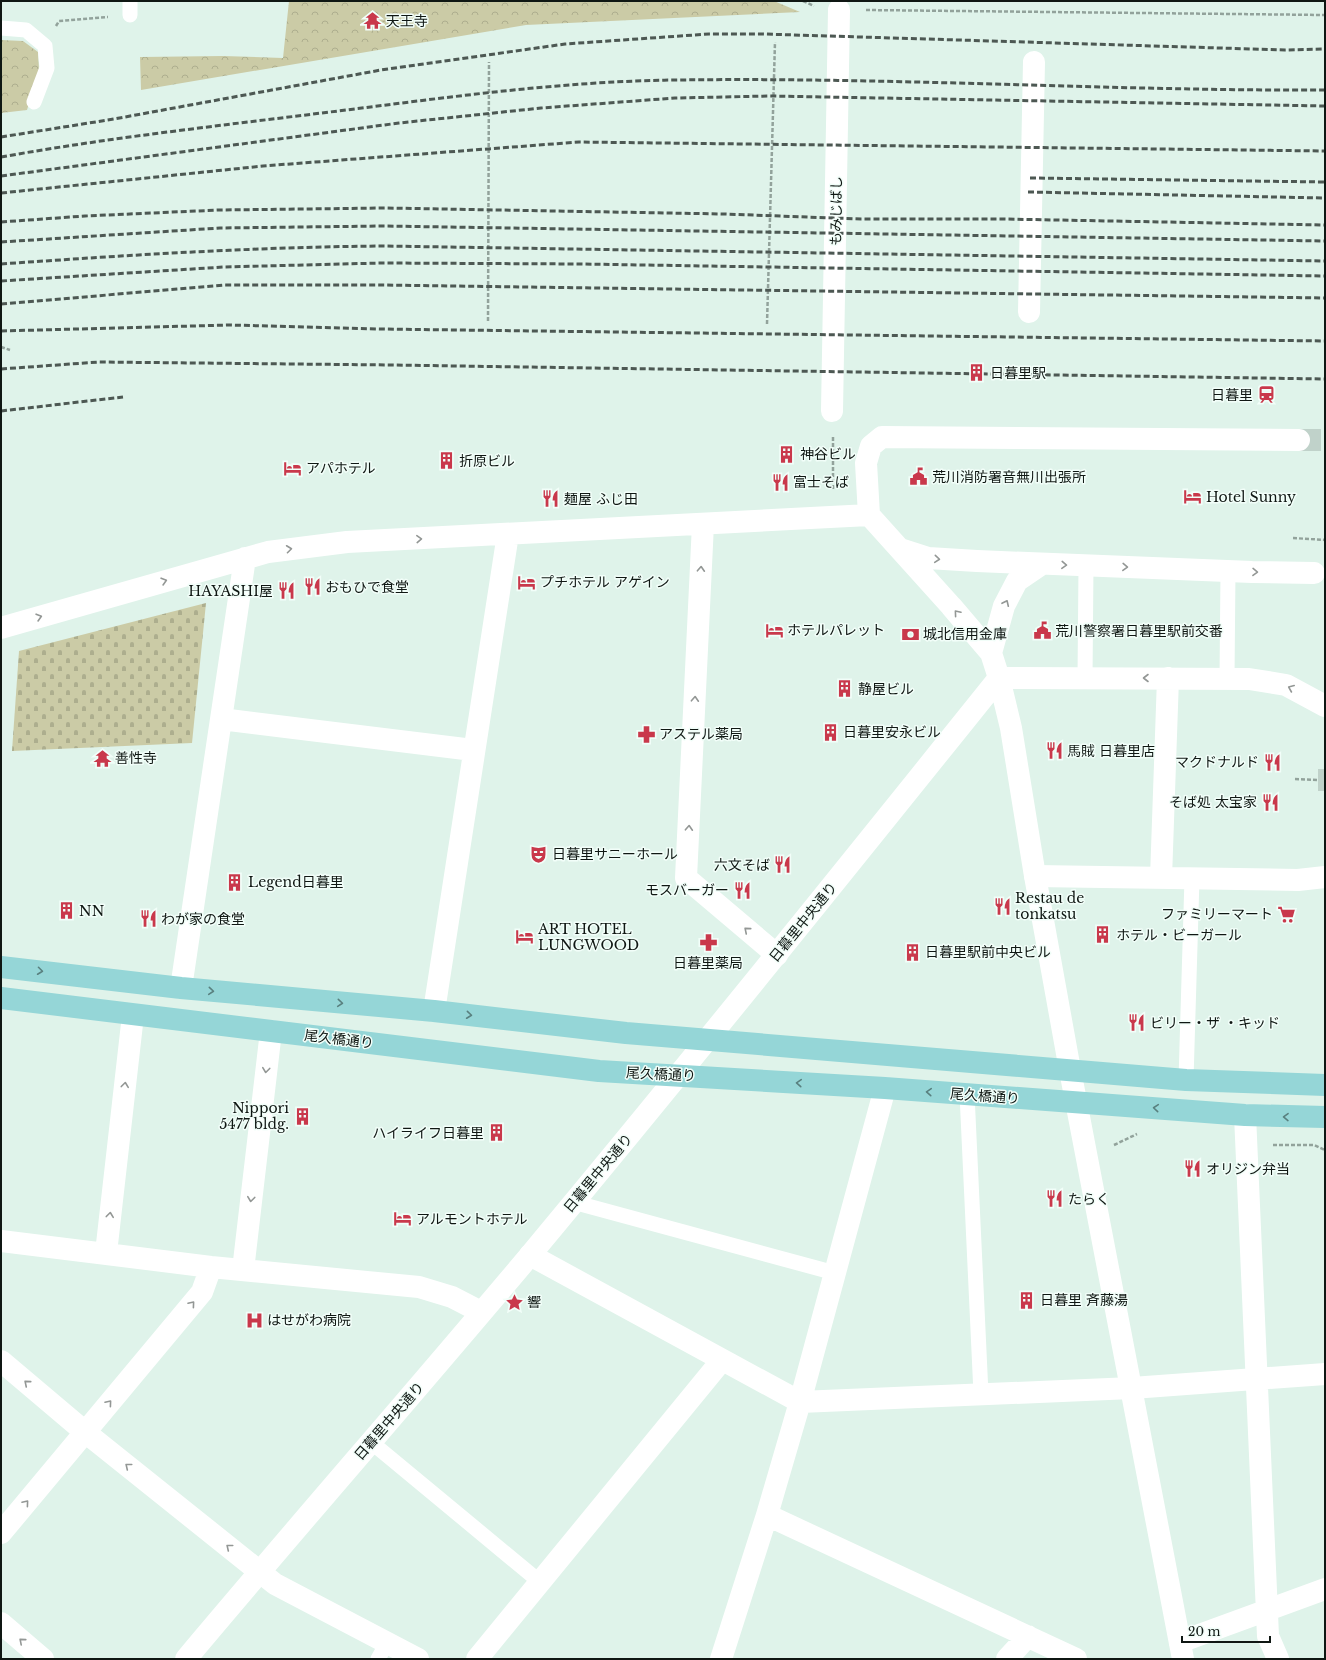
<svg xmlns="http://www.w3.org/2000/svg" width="1326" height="1660" font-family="'Libre Baskerville','Noto Sans JP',serif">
<defs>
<pattern id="forest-crowns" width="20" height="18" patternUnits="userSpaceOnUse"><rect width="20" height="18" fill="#cbcba6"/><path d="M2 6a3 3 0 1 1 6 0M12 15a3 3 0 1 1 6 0" fill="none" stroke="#adae8e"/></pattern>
<pattern id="cemetery-stones" width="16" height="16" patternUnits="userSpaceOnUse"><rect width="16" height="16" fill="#cbcba6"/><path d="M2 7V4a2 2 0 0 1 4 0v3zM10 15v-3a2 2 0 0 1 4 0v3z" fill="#adae8e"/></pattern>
</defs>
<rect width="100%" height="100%" fill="#dff3ea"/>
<!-- forest -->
<path fill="url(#forest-crowns)" d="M 289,1 L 774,1 L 800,12 L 526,25 L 141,90 L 140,57 L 223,56 L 283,58 Z
M 1,40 L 23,41 L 38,52 L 39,70 L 27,110 L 1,113 Z"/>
<!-- cemetery -->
<path fill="url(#cemetery-stones)" d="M 206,603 L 192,743 L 12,751 L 19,651 Z"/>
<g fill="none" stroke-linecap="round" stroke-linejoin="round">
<!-- pedestrian-tunnel -->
<path stroke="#c0d2ca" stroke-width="22" stroke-dasharray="22 11" stroke-linecap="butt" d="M 1318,780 L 1325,780"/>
<!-- minor-tunnel -->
<path stroke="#c0d2ca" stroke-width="22" stroke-dasharray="22 11" stroke-linecap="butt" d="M 1299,440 L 1325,440"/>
<!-- path -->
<path stroke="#92a29b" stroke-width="2.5" stroke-dasharray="4 2" stroke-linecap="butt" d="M 803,1 L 814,6
M 866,10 L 1325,15
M 56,26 L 59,21 L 108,17
M 488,321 L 489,62
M 767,324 L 775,42
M 1,347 L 10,350
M 833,437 L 833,490
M 1293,538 L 1325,540
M 1295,779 L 1318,780
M 1114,1145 L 1137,1134
M 1273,1145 L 1314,1145 L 1325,1150"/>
<!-- service -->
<path stroke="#fff" stroke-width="15" d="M 130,15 L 130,1
M 1,28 L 26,30 L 45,46 L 47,68 L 34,102
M 1085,678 L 1086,566
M 1227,678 L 1228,571
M 1186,1080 L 1192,878
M 967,1094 L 981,1394
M 573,1202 L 835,1273
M 371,1442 L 540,1582
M 378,1659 L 387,1643"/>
<!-- pedestrian -->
<path stroke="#fff" stroke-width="22" d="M 1029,312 L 1034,62
M 832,411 L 839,10"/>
<!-- minor -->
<path stroke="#fff" stroke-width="22" d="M 1299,440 L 882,437 L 871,446 L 866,463 L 869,515 L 951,606 L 991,653 L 999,678 L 1249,679 L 1286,685 L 1325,706
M 703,524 L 686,878 L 777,955
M 900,549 L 928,558 L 977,561 L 1252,572 L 1314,573
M 1,628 L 268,552 L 347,542 L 869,515
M 991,653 L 1004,606 L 1017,581 L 1042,564
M 221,719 L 473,750
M 1035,876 L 1298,880 L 1325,877
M 1161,878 L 1168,678
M 181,988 L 245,558
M 434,1011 L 508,534
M 1245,1115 L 1268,1636 L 1278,1659
M 1,1241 L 211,1267 L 419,1287 L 452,1297 L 481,1312
M 106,1253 L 133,1015
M 530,1255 L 800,1402 L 1132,1388 L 1325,1374
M 243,1270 L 271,1031
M 1,1361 L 85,1432 L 275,1584 L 418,1659
M 767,1515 L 1076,1659
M 1,1533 L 202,1292 L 211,1267
M 1,1623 L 43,1659
M 1180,1642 L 1325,1589
M 477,1659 L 722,1360
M 721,1659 L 767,1515 L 800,1402 L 885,1088
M 1007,1659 L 1028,1636"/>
<!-- tertiary -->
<path stroke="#fff" stroke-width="22" d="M 999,678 L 1011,728 L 1035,876 L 1070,1070 L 1183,1659
M 186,1659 C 300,1523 417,1390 531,1254 C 689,1064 844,871 999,678"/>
<!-- primary -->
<path stroke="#95d6d7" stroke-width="22" d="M 1,967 L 181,988 L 434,1011 L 626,1033 L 1186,1080 L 1325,1085
M 1,998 L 599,1071 L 885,1088 L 1245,1115 L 1325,1117"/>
<!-- rail -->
<path stroke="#4d5853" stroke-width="3" stroke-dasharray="6 3" stroke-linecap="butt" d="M 1,137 L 114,119 L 381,70 L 565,44 L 709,34 L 763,34 L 1285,50 L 1325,49
M 1,157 C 113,137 226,125 338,111 C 451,97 564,81 677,80 C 893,77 1109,91 1325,90
M 1,176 L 399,123 L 541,108 L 675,98 L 770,96 L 1325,106
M 1030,178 L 1325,182
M 1028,192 L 1325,198
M 1,193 L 263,166 L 579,142 L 1325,151
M 1,222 L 85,216 L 219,210 L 386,208 L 724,214 L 861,219 L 1003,219 L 1325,225
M 1,242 L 220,228 L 384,226 L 1325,241
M 1,264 C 129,255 256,247 384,246 L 1325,261
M 1,281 L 224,267 L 382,263 L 582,264 L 1325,276
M 1,304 L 225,285 L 381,285 L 1325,298
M 1,331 L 230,325 L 380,329 L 1325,341
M 1,369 L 99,362 L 392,365 L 1325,379
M 1,411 L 123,397"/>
</g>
<!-- one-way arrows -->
<defs><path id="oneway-chevron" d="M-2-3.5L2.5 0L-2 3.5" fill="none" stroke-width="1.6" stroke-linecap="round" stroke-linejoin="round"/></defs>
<g stroke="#939795">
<use href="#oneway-chevron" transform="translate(419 539) rotate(-3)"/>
<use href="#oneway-chevron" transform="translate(289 549) rotate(-7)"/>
<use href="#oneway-chevron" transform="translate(937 559) rotate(5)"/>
<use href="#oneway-chevron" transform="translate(1064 565) rotate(3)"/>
<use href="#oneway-chevron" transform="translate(1125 567) rotate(2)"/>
<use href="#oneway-chevron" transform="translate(701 569) rotate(-87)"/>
<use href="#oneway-chevron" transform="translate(1255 572) rotate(1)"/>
<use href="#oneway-chevron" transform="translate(164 581) rotate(-16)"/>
<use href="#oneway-chevron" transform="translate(1006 603) rotate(-65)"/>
<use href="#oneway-chevron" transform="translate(957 613) rotate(-130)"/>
<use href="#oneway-chevron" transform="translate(39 617) rotate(-16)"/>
<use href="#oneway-chevron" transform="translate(1146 678) rotate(-180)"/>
<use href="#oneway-chevron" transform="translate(1291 688) rotate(-157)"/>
<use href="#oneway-chevron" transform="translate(695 699) rotate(-87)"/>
<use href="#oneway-chevron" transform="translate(689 828) rotate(-87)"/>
<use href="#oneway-chevron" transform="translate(747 930) rotate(-140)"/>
<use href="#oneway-chevron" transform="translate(266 1070) rotate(97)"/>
<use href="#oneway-chevron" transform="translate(125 1085) rotate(-83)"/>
<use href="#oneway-chevron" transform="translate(251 1199) rotate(97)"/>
<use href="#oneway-chevron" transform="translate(110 1215) rotate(-83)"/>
<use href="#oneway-chevron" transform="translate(192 1304) rotate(-50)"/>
<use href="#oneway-chevron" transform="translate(27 1383) rotate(-140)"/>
<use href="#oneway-chevron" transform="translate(109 1403) rotate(-50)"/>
<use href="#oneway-chevron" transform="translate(128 1466) rotate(-141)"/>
<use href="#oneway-chevron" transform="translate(26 1503) rotate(-50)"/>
<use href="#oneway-chevron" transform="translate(229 1547) rotate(-141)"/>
<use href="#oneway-chevron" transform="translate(22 1641) rotate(-139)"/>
</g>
<g stroke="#59807f">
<use href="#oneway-chevron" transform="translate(40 971) rotate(7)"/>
<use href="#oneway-chevron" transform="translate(211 991) rotate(5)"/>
<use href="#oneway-chevron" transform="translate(340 1003) rotate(5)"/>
<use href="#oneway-chevron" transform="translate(469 1015) rotate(6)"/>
<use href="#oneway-chevron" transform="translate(799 1083) rotate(-176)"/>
<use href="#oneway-chevron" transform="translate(929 1092) rotate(-176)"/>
<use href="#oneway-chevron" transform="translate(1156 1108) rotate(-175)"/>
<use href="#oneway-chevron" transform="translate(1286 1117) rotate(-179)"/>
</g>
<!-- icons -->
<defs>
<symbol id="temple-bare" viewBox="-9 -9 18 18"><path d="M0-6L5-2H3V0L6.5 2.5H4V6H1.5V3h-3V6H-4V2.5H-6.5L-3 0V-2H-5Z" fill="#c9384b" stroke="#f2fef9" stroke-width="2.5" paint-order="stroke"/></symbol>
<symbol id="building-bare" viewBox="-9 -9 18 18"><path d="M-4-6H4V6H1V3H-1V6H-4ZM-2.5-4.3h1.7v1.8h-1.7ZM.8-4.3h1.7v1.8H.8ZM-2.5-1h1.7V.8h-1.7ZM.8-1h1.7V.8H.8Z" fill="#c9384b" stroke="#f2fef9" stroke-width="2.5" paint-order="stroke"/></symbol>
<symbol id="station-bare" viewBox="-9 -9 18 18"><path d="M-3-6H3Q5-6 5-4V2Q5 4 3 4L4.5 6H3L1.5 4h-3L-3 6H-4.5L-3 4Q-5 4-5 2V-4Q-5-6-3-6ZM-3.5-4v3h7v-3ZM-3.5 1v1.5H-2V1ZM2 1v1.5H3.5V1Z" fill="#c9384b" stroke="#f2fef9" stroke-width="2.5" paint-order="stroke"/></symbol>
<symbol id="hotel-bare" viewBox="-9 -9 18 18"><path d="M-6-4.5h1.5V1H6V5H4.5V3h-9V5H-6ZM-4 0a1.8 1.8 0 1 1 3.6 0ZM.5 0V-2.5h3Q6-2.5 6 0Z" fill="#c9384b" stroke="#f2fef9" stroke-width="2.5" paint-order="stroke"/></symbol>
<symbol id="civic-bare" viewBox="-9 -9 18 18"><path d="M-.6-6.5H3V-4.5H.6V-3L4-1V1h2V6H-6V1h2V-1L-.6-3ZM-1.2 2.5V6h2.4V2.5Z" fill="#c9384b" stroke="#f2fef9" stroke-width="2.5" paint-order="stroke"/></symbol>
<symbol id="restaurant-bare" viewBox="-9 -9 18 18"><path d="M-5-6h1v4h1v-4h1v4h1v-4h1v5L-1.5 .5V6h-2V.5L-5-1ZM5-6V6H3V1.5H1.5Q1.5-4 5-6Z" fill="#c9384b" stroke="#f2fef9" stroke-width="2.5" paint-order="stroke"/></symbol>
<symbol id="bank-bare" viewBox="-9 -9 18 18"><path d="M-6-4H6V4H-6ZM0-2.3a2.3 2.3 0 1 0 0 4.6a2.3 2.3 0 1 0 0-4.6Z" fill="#c9384b" stroke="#f2fef9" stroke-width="2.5" paint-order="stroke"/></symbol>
<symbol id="pharmacy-bare" viewBox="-9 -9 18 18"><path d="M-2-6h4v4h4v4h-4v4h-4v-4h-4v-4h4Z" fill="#c9384b" stroke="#f2fef9" stroke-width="2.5" paint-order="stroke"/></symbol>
<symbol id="theatre-bare" viewBox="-9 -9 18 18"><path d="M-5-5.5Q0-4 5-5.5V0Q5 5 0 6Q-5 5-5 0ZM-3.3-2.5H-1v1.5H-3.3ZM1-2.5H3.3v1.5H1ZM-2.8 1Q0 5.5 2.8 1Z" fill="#c9384b" stroke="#f2fef9" stroke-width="2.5" paint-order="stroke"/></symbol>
<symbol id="supermarket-bare" viewBox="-9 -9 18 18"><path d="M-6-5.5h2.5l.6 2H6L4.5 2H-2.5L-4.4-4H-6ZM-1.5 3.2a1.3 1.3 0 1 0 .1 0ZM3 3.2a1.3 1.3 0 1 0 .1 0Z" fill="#c9384b" stroke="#f2fef9" stroke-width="2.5" paint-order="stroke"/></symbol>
<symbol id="sight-bare" viewBox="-9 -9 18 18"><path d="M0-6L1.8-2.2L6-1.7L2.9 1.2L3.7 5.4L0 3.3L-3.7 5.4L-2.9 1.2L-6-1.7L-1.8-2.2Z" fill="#c9384b" stroke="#f2fef9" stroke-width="2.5" paint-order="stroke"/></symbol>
<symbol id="hospital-bare" viewBox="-9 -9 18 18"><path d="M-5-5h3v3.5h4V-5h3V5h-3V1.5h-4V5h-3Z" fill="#c9384b" stroke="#f2fef9" stroke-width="2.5" paint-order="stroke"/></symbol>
</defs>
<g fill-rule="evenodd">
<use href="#temple-bare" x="360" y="8" width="25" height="25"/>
<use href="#building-bare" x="964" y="360" width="25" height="25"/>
<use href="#station-bare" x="1254" y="382" width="25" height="25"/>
<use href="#building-bare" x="774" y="442" width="25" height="25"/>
<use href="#building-bare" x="434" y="448" width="25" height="25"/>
<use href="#hotel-bare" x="280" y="456" width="25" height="25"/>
<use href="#civic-bare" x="906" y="464" width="25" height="25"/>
<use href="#restaurant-bare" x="768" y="470" width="25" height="25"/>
<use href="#hotel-bare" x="1180" y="484" width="25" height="25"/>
<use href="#restaurant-bare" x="538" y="486" width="25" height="25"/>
<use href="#hotel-bare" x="514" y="570" width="25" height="25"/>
<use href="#restaurant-bare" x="300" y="574" width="25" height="25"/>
<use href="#restaurant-bare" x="274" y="578" width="25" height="25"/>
<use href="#hotel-bare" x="762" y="618" width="25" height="25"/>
<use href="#civic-bare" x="1030" y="618" width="25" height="25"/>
<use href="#bank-bare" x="898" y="622" width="25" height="25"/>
<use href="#building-bare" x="832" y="676" width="25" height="25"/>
<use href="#building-bare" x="818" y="720" width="25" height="25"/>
<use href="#pharmacy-bare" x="634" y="722" width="25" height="25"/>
<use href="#restaurant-bare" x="1042" y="738" width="25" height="25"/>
<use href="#temple-bare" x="90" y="746" width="25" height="25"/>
<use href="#restaurant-bare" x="1260" y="750" width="25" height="25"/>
<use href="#restaurant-bare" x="1258" y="790" width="25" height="25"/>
<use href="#theatre-bare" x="526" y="842" width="25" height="25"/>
<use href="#restaurant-bare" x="770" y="852" width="25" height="25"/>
<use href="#building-bare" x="222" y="870" width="25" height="25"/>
<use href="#restaurant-bare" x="730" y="878" width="25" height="25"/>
<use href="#restaurant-bare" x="990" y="894" width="25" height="25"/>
<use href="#building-bare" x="54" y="898" width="25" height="25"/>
<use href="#supermarket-bare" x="1274" y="902" width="25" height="25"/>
<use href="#restaurant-bare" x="136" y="906" width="25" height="25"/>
<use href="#building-bare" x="1090" y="922" width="25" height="25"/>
<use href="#hotel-bare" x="512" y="924" width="25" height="25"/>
<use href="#pharmacy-bare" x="696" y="930" width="25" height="25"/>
<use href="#building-bare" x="900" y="940" width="25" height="25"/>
<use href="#restaurant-bare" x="1124" y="1010" width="25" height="25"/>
<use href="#building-bare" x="290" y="1104" width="25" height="25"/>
<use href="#building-bare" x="484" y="1120" width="25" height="25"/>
<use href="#restaurant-bare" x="1180" y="1156" width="25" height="25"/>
<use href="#restaurant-bare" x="1042" y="1186" width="25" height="25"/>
<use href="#hotel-bare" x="390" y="1206" width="25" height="25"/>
<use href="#building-bare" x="1014" y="1288" width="25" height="25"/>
<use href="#sight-bare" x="502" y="1290" width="25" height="25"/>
<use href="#hospital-bare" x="242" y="1308" width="25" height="25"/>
</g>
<g text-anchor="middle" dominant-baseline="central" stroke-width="3" stroke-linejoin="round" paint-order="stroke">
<!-- poi labels -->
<g font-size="14" fill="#0f1713" stroke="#f2fef9" text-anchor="start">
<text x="386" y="21">天王寺</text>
<text x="990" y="373">日暮里駅</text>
<text x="1253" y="395" text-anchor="end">日暮里</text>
<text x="800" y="454">神谷ビル</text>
<text x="459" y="461">折原ビル</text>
<text x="306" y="468">アパホテル</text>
<text x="932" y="477">荒川消防署音無川出張所</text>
<text x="793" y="482">富士そば</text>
<text x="1206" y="497">Hotel Sunny</text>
<text x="564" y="499">麺屋 ふじ田</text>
<text x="540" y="582">プチホテル アゲイン</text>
<text x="325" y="587">おもひで食堂</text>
<text x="273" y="591" text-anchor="end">HAYASHI屋</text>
<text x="787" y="630">ホテルパレット</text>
<text x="1055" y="631">荒川警察署日暮里駅前交番</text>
<text x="923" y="634">城北信用金庫</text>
<text x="858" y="689">静屋ビル</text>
<text x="843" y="732">日暮里安永ビル</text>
<text x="659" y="734">アステル薬局</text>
<text x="1067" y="751">馬賊 日暮里店</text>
<text x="115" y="758">善性寺</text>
<text x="1259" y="762" text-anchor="end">マクドナルド</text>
<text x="1257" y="802" text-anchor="end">そば処 太宝家</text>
<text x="552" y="854">日暮里サニーホール</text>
<text x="770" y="865" text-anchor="end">六文そば</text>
<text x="248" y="882">Legend日暮里</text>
<text x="729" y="890" text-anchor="end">モスバーガー</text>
<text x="1015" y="898">Restau de<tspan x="1015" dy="16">tonkatsu</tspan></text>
<text x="79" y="911">NN</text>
<text x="1273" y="914" text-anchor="end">ファミリーマート</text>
<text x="161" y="919">わが家の食堂</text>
<text x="538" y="929">ART HOTEL<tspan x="538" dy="16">LUNGWOOD</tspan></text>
<text x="1116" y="935">ホテル・ビーガール</text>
<text x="925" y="952">日暮里駅前中央ビル</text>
<text x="708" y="963" text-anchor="middle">日暮里薬局</text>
<text x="1150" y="1023">ビリー・ザ ・キッド</text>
<text x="289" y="1108" text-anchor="end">Nippori<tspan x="289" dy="16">5477 bldg.</tspan></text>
<text x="484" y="1133" text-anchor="end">ハイライフ日暮里</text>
<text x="1206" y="1169">オリジン弁当</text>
<text x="1068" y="1199">たらく</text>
<text x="416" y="1219">アルモントホテル</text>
<text x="1040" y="1300">日暮里 斉藤湯</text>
<text x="527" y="1302">響</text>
<text x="267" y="1320">はせがわ病院</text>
</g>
<!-- street labels -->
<g font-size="14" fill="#0f1713" stroke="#f2fef9">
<text transform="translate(836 211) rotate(-89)">もみじばし</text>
<text transform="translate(803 922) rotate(-51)">日暮里中央通り</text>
<text transform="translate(339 1039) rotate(7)">尾久橋通り</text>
<text transform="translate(661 1074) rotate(3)">尾久橋通り</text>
<text transform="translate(985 1096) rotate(4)">尾久橋通り</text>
<text transform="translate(598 1173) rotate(-50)">日暮里中央通り</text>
<text transform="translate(389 1421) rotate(-49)">日暮里中央通り</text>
</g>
</g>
<!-- border -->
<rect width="1326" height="1660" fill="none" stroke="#0f1713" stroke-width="4"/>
<!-- scale -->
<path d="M1182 1636v6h88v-6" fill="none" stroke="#0f1713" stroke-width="2"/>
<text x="1188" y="1636" font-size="12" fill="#0f1713" stroke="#f2fef9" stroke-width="3" paint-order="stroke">20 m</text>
</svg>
